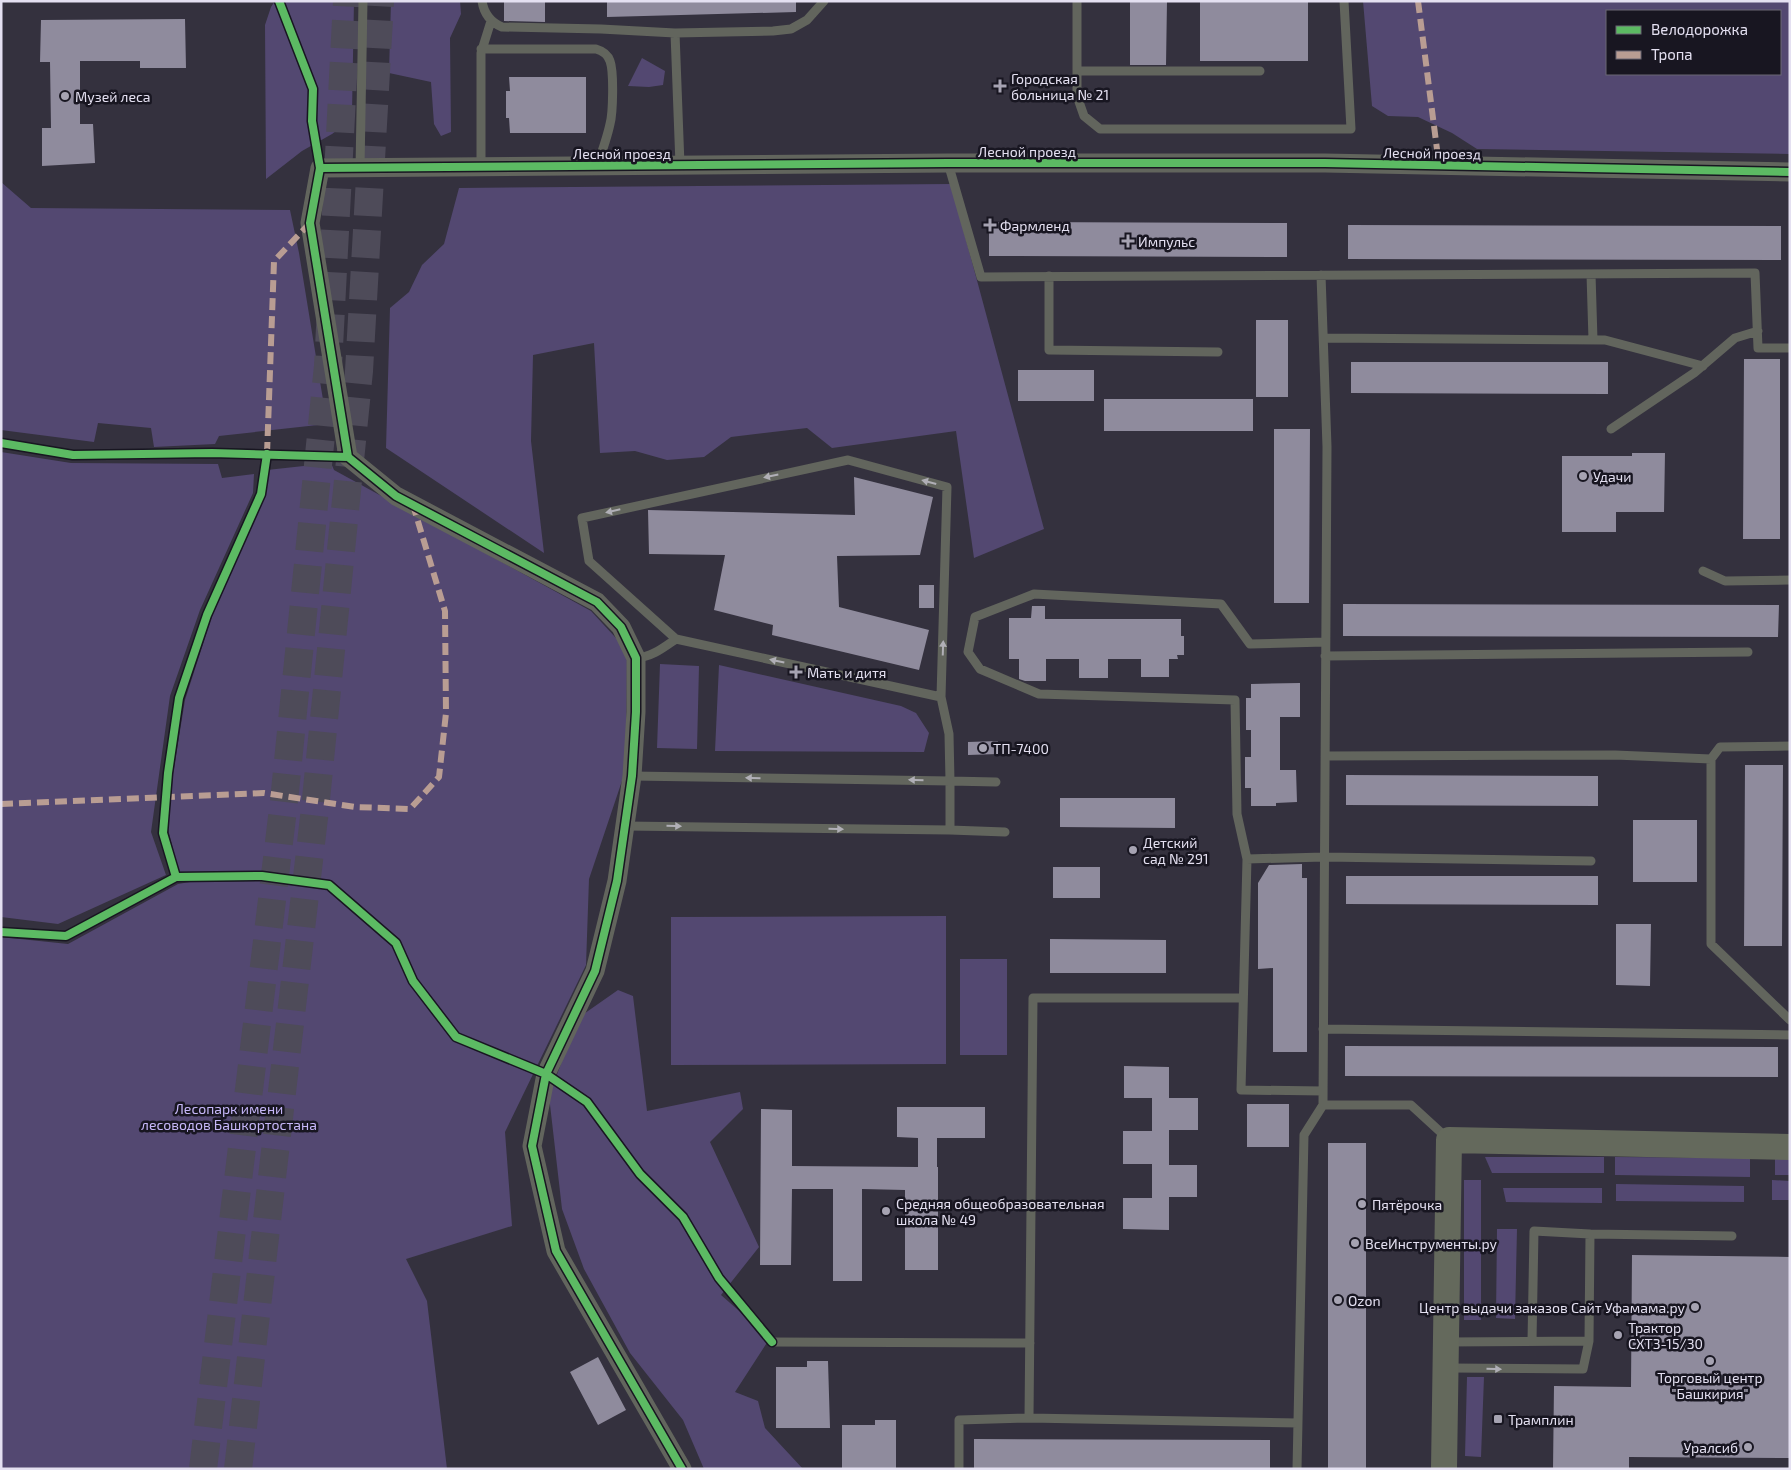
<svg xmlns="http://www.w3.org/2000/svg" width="1791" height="1470" font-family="'Exo 2',sans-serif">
<rect width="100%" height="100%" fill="#34313e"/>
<!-- green -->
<path fill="#534871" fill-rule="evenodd" d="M 275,1 L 354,1 L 352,112 L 347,123 L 332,134 L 302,151 L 266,179 L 265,25 L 271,7 Z
M 391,1 L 460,1 L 461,14 L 450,38 L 451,132 L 441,136 L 434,124 L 431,82 L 389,73 Z
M 1363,1 L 1790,1 L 1790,154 L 1477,149 L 1452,133 L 1418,117 L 1388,116 L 1372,106 ZM 1607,11 L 1780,11 L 1780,74 L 1607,74 Z
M 642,58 L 665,71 L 663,85 L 649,87 L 628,86 Z
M 1,182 L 31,208 L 290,210 L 299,253 L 327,424 L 219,436 L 215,444 L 154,447 L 151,428 L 98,423 L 94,442 L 1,430 Z
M 951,184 L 1044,529 L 974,558 L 956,431 L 832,448 L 807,428 L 731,437 L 704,457 L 667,460 L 635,451 L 600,453 L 594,343 L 533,355 L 531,441 L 544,553 L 386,448 L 390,308 L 409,292 L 422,265 L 444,244 L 459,188 Z
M 1,452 L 71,463 L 218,464 L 222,478 L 254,474 L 253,493 L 200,610 L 170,696 L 151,832 L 166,875 L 58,924 L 1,917 Z
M 331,463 L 334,470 L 591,611 L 627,650 L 626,769 L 589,879 L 586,965 L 505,1132 L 512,1226 L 406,1259 L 427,1301 L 447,1469 L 1,1469 L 1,937 L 68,944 L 178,884 L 190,882 L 262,881 L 329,889 L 393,942 L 372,917 L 330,880 L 261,871 L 179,874 L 168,829 L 173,774 L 185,700 L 212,616 L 266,494 L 267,470 Z
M 660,664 L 699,666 L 697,749 L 657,748 Z
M 719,665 L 901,706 L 916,713 L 929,733 L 924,752 L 715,751 Z
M 946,916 L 946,1064 L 671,1065 L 671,917 Z
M 960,959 L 1007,959 L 1007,1055 L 960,1055 Z
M 618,990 L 633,996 L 647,1111 L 740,1092 L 743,1109 L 710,1142 L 759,1247 L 721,1295 L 770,1338 L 735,1392 L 758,1401 L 765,1428 L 803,1469 L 704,1469 L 683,1420 L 630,1353 L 584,1269 L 562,1209 L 549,1096 L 578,1018 Z
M 1485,1157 L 1604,1157 L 1604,1173 L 1492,1173 Z
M 1615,1157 L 1750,1158 L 1750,1177 L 1615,1175 Z
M 1775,1158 L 1790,1158 L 1790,1175 L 1775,1175 Z
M 1464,1180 L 1481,1180 L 1481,1320 L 1464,1320 Z
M 1772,1180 L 1790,1181 L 1790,1200 L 1772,1200 Z
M 1616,1184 L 1744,1186 L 1744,1202 L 1616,1201 Z
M 1503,1188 L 1602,1188 L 1602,1203 L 1506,1202 Z
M 1497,1229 L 1517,1229 L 1515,1319 L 1496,1318 Z
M 1467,1377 L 1484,1377 L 1481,1457 L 1465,1456 Z"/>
<!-- building -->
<path fill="#8f8b9d" d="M 504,1 L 545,1 L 545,22 L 504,21 Z
M 607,1 L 796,1 L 796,12 L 607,17 Z
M 1130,1 L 1167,1 L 1166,65 L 1130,65 Z
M 1200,1 L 1308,1 L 1308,61 L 1200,61 Z
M 185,19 L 186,68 L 140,68 L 140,61 L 80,61 L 80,124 L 93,124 L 95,163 L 42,166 L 42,128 L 51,128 L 50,62 L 40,62 L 41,20 Z
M 509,77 L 586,77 L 586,133 L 510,133 L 509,118 L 506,118 L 506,91 L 510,91 Z
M 989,222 L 1287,223 L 1287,257 L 989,256 Z
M 1348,225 L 1781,226 L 1781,260 L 1348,259 Z
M 1256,320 L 1288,320 L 1288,397 L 1256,397 Z
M 1744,359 L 1780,359 L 1780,539 L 1743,539 Z
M 1351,362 L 1608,362 L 1608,394 L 1351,393 Z
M 1018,370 L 1094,370 L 1094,401 L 1018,401 Z
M 1104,399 L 1253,399 L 1253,431 L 1104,431 Z
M 1274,429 L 1310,429 L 1309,603 L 1274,603 Z
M 1632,453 L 1665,453 L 1664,512 L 1616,512 L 1616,532 L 1562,532 L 1562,456 L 1632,456 Z
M 854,477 L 933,497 L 920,555 L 837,556 L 839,607 L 929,630 L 919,670 L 772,635 L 773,625 L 714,610 L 725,555 L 649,554 L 648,510 L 855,515 Z
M 919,585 L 934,585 L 934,608 L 919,608 Z
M 1343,604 L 1779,605 L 1778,637 L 1343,636 Z
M 1032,606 L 1045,606 L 1045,619 L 1181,619 L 1181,636 L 1184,636 L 1184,655 L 1177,655 L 1178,659 L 1169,659 L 1169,677 L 1141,677 L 1141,659 L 1108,659 L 1108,678 L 1079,678 L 1079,659 L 1046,659 L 1046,681 L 1025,681 L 1019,679 L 1019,659 L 1009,659 L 1009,618 L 1031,618 Z
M 1300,683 L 1300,717 L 1280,717 L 1280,770 L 1296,770 L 1297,802 L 1276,803 L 1276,806 L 1251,806 L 1251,788 L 1245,788 L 1245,757 L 1251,757 L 1251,730 L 1246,730 L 1246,698 L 1251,698 L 1251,684 Z
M 998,741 L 998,754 L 968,755 L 968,742 Z
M 1745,765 L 1783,765 L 1782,946 L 1744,946 Z
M 1346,775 L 1598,776 L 1598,806 L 1346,805 Z
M 1060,798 L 1175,798 L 1175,828 L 1060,827 Z
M 1633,820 L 1697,820 L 1697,882 L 1633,882 Z
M 1302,864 L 1302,878 L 1307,878 L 1307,1052 L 1273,1052 L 1273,968 L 1258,969 L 1258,883 L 1269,865 Z
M 1053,867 L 1100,867 L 1100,898 L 1053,898 Z
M 1346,876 L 1598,876 L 1598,905 L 1346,904 Z
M 1616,924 L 1651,924 L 1650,986 L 1616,985 Z
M 1050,939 L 1166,940 L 1166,973 L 1050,973 Z
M 1345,1046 L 1778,1047 L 1778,1077 L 1345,1076 Z
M 1124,1066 L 1169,1067 L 1169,1098 L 1198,1098 L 1198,1130 L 1169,1130 L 1169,1165 L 1197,1165 L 1197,1197 L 1169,1197 L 1169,1230 L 1123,1229 L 1123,1198 L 1152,1198 L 1152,1164 L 1123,1164 L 1123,1131 L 1152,1131 L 1152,1098 L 1124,1098 Z
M 1247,1104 L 1289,1104 L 1289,1147 L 1247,1147 Z
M 897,1107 L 985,1107 L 985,1138 L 937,1138 L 937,1167 L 938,1167 L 938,1270 L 905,1270 L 905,1190 L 862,1189 L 862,1281 L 833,1281 L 833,1189 L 792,1189 L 791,1265 L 760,1265 L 761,1109 L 792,1110 L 792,1166 L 918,1167 L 918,1138 L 897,1137 Z
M 1328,1143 L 1366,1143 L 1366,1469 L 1328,1469 Z
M 1632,1255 L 1790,1257 L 1790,1458 L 1629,1457 L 1629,1469 L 1553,1469 L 1554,1386 L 1631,1387 Z
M 598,1357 L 626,1410 L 598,1425 L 570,1372 Z
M 807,1361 L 828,1361 L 830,1428 L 776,1428 L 776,1367 L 807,1367 Z
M 875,1420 L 896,1420 L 896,1469 L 842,1469 L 842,1425 L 875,1425 Z
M 974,1439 L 1270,1440 L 1270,1469 L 974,1469 Z"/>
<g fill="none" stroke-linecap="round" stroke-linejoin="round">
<!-- primary-tunnel -->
<path stroke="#4e4b59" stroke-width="28" stroke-dasharray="28 14" stroke-linecap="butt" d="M 203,1469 L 284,801 L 328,366 L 347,1
M 238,1469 L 315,809 L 359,371 L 380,1"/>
<!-- lane -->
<path stroke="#62655d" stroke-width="9" d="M 482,1 C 484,14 490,22 502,27 L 601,29 L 675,33
M 1077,1 L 1077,96 L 1084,116 L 1100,129 L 1351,129 L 1344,1
M 481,49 L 596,49 C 603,51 608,55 610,61 C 614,72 613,113 610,124 C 607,138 602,152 597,166
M 1077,71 L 1260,71
M 948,163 L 981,277 L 1755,273 L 1758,348 L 1790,348
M 680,165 L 675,33 L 773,31 L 791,29 L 807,20 L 824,1
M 481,167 L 481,53 L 491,21
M 360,168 L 363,1
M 1591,274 L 1593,340
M 1321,275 L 1327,447 L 1323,1105 L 1411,1105 L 1447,1138
M 1049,276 L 1049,350 L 1218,352
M 1324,338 L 1605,340 L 1703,366
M 1611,429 L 1694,373 L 1735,338 L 1758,331
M 267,454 L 348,457
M 1703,571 L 1725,581 L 1790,580
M 676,639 L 589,561 L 582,518 L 848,460 L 947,487 L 941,697
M 1325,656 L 1748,652
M 636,658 C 652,657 663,648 676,639 L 941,697 L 949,734 L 950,781 L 996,782
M 1325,756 L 1615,755 L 1711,759 L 1720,747 L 1790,746
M 1711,759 L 1711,944 L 1790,1020
M 625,826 L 950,830 L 950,781 L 632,776
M 950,830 L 1005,832
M 1247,859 L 1237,814 L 1235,700 L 1039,694 L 980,669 L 968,652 L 975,617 L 1034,594 L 1221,604 L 1250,644 L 1325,642
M 1323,1029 L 1790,1035
M 1323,1091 L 1241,1090 L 1247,859 L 1324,857 L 1591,861
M 1532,1341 L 1534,1231 L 1590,1234
M 772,1342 L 1030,1343
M 1447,1342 L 1589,1341
M 1448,1368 L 1583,1369 L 1589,1341 L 1590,1234 L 1732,1236
M 1029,1418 L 1033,998 L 1243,998
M 959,1469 L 959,1420 L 1029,1418 L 1298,1423
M 1297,1469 L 1304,1135 L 1323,1105"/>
<!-- street -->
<path stroke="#62655d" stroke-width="19" d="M 682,1469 L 556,1251 L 532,1146 L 546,1074 L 595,971 L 617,881 L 632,776 L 636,712 L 636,658 L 621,627 L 597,602 L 396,496 L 348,457 L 310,223 L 320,168 L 948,163 L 1325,163 L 1790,172"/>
<!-- secondary -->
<path stroke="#64695c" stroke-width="26" d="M 1444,1469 L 1449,1140 L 1790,1147"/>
<!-- quiet -->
<path stroke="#b99d93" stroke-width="6" stroke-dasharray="12 6" stroke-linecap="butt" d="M 1418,1 L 1439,165
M 267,454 L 274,261 L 310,223
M 1,804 L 264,793 L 355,807 L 410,809 L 439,777 L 446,713 L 445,611 L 413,505"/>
<defs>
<path id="cycleway" d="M 279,1 L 313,89 L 312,121 L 320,168
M 1,443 L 73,455 L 212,453 L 348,457
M 176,877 L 163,833 L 168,773 L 179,698 L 207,615 L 261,494 L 267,454
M 1,932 L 66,936 L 176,877 L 262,876 L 329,885 L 396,943 L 413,981 L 456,1037 L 546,1074 L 587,1102 L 640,1174 L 683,1217 L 719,1278 L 772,1342
M 682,1469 L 556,1251 L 532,1146 L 546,1074 L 595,971 L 617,881 L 632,776 L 636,712 L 636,658 L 621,627 L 597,602 L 396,496 L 348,457 L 310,223 L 320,168 L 948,163 L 1325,163 L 1790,172"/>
</defs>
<!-- cycleway casing -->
<use href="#cycleway" stroke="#181621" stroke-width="11"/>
<!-- cycleway -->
<use href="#cycleway" stroke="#5cba63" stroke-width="8"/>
</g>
<!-- one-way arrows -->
<defs><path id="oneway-solid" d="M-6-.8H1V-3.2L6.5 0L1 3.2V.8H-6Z" transform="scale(1.25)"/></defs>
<g fill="#b0afb6">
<use href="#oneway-solid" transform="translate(771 476) rotate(168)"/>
<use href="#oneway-solid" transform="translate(929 482) rotate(-165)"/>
<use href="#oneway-solid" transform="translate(613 511) rotate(167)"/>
<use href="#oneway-solid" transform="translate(943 648) rotate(-88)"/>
<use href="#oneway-solid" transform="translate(777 661) rotate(-168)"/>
<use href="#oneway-solid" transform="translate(753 778) rotate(-179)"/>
<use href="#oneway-solid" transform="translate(916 780) rotate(-179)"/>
<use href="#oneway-solid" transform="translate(674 826) rotate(1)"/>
<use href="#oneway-solid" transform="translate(836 829) rotate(1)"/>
<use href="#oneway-solid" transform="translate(1494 1369) rotate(1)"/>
</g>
<!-- markers -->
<g fill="#a6a3b2" stroke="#181621" stroke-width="2">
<path d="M997.5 78.5h5v5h5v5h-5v5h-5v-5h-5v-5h5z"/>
<circle cx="65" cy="96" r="5"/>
<path d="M987.5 217.5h5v5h5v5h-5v5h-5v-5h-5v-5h5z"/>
<path d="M1125.5 233.5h5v5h5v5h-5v5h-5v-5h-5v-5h5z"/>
<circle cx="1583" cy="476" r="5"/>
<path d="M793.5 664.5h5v5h5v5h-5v5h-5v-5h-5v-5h5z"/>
<circle cx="983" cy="748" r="5"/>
<circle cx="1133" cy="850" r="5"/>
<circle cx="1362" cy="1204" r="5"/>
<circle cx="886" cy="1211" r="5"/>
<circle cx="1355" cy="1243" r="5"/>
<circle cx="1338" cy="1300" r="5"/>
<circle cx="1695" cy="1307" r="5"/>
<circle cx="1618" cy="1335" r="5"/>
<circle cx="1710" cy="1361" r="5"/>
<rect x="1493" y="1414" width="10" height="10" rx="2.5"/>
<circle cx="1748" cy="1447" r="5"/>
</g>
<g text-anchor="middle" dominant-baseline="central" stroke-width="5" stroke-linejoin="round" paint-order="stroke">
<!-- poi labels -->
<g font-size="14" fill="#e4e0f1" stroke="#181621" text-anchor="start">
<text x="1011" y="78">Городская<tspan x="1011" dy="16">больница № 21</tspan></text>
<text x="75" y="96">Музей леса</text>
<text x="1000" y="225">Фармленд</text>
<text x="1138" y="241">Импульс</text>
<text x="1593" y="476">Удачи</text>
<text x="807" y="672">Мать и дитя</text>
<text x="993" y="748">ТП-7400</text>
<text x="1143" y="842">Детский<tspan x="1143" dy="16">сад № 291</tspan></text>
<text x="896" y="1203">Средняя общеобразовательная<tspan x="896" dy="16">школа № 49</tspan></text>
<text x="1372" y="1204">Пятёрочка</text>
<text x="1365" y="1243">ВсеИнструменты.ру</text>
<text x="1348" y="1300">Ozon</text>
<text x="1685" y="1307" text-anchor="end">Центр выдачи заказов Сайт Уфамама.ру</text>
<text x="1628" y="1327">Трактор<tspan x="1628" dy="16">СХТ3-15/30</tspan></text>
<text x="1710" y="1377" text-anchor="middle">Торговый центр<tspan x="1710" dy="16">"Башкирия"</tspan></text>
<text x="1508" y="1419">Трамплин</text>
<text x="1738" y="1447" text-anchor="end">Уралсиб</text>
</g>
<!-- street labels -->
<g font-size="14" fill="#e4e0f1" stroke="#181621">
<text x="1027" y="151">Лесной проезд</text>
<text x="622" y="153">Лесной проезд</text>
<text transform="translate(1432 153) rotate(1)">Лесной проезд</text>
</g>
<!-- park labels -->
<g font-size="14" fill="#c6b7f8" stroke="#181621">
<text x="229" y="1108">Лесопарк имени<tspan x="229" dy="16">лесоводов Башкортостана</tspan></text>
</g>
</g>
<!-- border -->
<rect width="1791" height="1470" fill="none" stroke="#e4e0f1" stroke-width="5"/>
<!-- legend -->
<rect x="1606" y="10" width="175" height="65" fill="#181621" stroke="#6a6774"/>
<rect x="1616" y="26" width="25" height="8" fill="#5cba63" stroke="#6a6774"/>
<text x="1651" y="35" font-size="15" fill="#e4e0f1">Велодорожка</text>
<rect x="1616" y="51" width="25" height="8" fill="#b99d93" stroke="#6a6774"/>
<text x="1651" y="60" font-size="15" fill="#e4e0f1">Тропа</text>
</svg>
